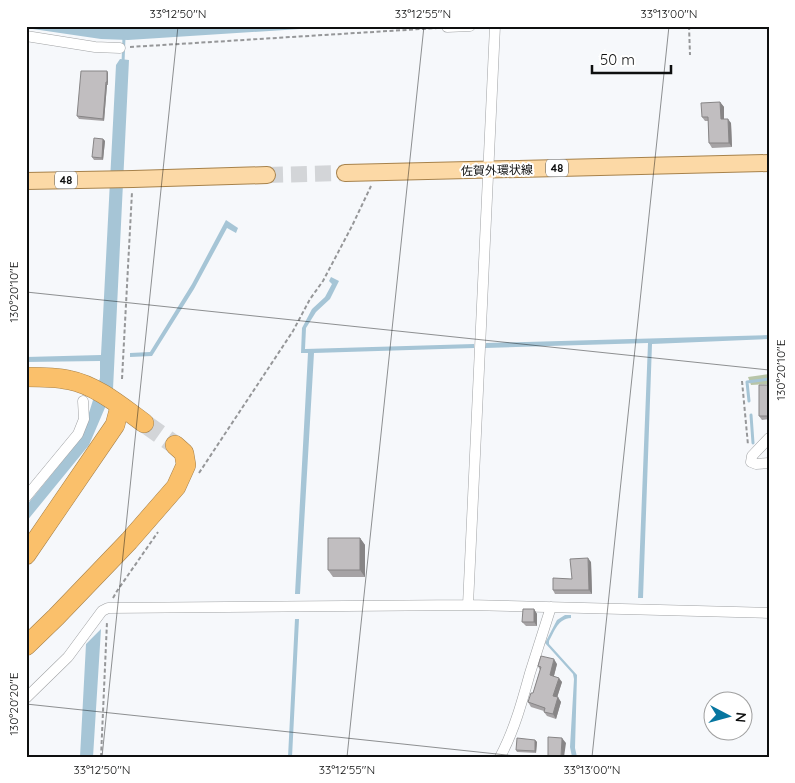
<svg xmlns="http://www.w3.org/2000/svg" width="795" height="783" font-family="Quicksand,'Noto Sans JP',sans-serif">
<rect width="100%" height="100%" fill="#f6f8fb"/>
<!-- forest -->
<path fill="#b8c5a8" d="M 769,374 L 769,384 L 751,385 L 748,377 Z"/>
<!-- water -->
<path fill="#a6c5d6" d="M 26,26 L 346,26 L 128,40 L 101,39 L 26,28 Z
M 120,59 L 129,60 L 113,389 L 89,445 L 26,522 L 26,506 L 81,438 L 100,378 L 100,361 L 26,362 L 26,357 L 101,355 L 116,65 Z
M 226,220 L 238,228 L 236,233 L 227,228 L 194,289 L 152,356 L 130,357 L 130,353 L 150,352 L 192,284 Z
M 331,277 L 339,281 L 330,299 L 316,312 L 306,328 L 305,349 L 474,344 L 474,348 L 314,353 L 300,594 L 295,594 L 308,353 L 301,353 L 302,328 L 312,309 L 325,297 L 332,284 L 329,281 Z
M 769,335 L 769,339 L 652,344 L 643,598 L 638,598 L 648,343 L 485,348 L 486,343 Z
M 565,615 L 571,615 L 571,618 C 558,619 555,630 549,641 L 549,644 L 577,675 L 575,748 L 577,757 L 572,757 L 570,747 L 574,679 L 573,674 L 545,643 L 557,620 Z
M 295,619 L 299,619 L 292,757 L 288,757 Z
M 101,629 L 93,757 L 80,757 L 86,644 Z"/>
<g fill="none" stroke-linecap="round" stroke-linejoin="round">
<!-- stream -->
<path stroke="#a6c5d6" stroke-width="3" d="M 123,63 L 124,37
M 749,401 L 747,382 L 769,379
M 751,415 L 753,443"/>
<!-- primary-tunnel -->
<path stroke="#d3d5d8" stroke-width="16" stroke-dasharray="16 8" stroke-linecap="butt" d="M 267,175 L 345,173"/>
<!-- highway-tunnel -->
<path stroke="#d3d5d8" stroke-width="19" stroke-dasharray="19 9" stroke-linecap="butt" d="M 144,423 L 175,445"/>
<defs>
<path id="street" d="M 447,26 L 447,27 L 470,26
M 26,36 L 95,47 L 120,48
M 769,438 L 752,456 L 751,462 L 756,464 L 769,463
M 26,497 L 78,434 L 84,419 L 83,401
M 468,605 L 495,26
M 26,698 L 68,657 L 102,611 L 108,608 L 468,605 L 769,613
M 500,757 C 514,731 522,702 530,673 C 537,651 544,629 551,607"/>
<path id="primary" d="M 345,173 L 769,163
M 26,181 L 133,179 L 267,175"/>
<path id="highway" d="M 26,377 C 41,377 55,377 69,380 C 96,385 122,407 144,423
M 26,555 L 115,425 L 120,406
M 26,646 L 56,617 L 129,541 L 176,487 L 186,465 L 184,453 L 175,445"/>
</defs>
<!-- street casing -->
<use href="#street" stroke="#a0a2a4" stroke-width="11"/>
<!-- primary casing -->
<use href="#primary" stroke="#a7824b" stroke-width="18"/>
<!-- highway casing -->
<use href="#highway" stroke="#a7824b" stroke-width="20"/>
<!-- path -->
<path stroke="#969799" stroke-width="2" stroke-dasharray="4 2.5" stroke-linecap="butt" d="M 689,26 L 690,55
M 130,47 L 437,28
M 122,379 L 132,192
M 742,381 L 748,445
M 199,473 L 293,331 L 310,299 L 323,281 L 352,226 L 371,186
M 113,598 L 117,591 L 158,532
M 101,757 L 107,622"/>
<!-- street -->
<use href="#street" stroke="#fff" stroke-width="10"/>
<!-- primary -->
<use href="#primary" stroke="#fcd9a6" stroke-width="16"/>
<!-- highway -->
<use href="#highway" stroke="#fac06b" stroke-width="19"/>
</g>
<!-- wall -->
<path fill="#a6a3a5" d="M 107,71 L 108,73 L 108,85 L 107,85 L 104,121 L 79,119 L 77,116 Z
M 720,102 L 724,107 L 724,119 L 731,123 L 732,147 L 712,148 L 709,143 L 708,121 L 705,121 L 702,117 Z
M 103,139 L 105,141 L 103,160 L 94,160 L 92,157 Z
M 769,385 L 769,419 L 762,420 L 759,416 Z
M 360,538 L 365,545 L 365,577 L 333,577 L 328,570 Z
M 591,562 L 592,594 L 555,594 L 553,590 L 572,579 Z
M 534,609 L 537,614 L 537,626 L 526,626 L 522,622 Z
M 557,664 L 554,676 L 562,682 L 557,697 L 561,702 L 556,719 L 547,716 L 544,712 L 544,711 L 531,707 L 528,702 L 533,693 L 540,670 L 538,666 Z
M 535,740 L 537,742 L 536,753 L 517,752 L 516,750 Z"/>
<!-- shaded-wall -->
<path fill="#878586" d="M 107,71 L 108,73 L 108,85 L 107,82 Z
M 106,82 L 107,85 L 104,121 L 103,119 Z
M 720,102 L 724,107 L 724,124 L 721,119 Z
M 728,119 L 731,123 L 732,147 L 729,143 Z
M 103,139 L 105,141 L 103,160 L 102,158 Z
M 360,538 L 365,545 L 365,577 L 360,570 Z
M 588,558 L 591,562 L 592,594 L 589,590 Z
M 534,609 L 537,614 L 537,626 L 534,622 Z
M 554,659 L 557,664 L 553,679 L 550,675 Z
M 559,678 L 562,682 L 556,701 L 553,696 Z
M 558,697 L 561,702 L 556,719 L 553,714 Z
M 562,738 L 566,743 L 564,757 L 561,757 Z
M 535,740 L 537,742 L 536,753 L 535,751 Z"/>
<!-- building -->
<path fill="#c1bec0" stroke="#878586" d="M 81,71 L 107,71 L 107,82 L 106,82 L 103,119 L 77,116 Z
M 720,102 L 721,119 L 728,119 L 729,143 L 709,143 L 708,117 L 702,117 L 701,103 Z
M 94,138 L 103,139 L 102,158 L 92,157 Z
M 759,385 L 769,385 L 769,416 L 759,416 Z
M 328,538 L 360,538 L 360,570 L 328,570 Z
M 588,558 L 589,590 L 553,590 L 553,578 L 572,579 L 570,559 Z
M 523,609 L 534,609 L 534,622 L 522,622 Z
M 541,656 L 554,659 L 550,675 L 559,678 L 553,696 L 558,697 L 553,714 L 544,712 L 545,708 L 528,702 L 531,693 L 533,693 L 541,667 L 538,666 Z
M 548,737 L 562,738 L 561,757 L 548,757 Z
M 517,738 L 535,740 L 535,751 L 516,750 Z"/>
<!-- ticks -->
<path fill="none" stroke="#0e0f0f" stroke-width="1" stroke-opacity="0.45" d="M 26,292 L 769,370M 26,704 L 525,757M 102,757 L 178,26M 347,757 L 424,26M 592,757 L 669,26"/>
<g text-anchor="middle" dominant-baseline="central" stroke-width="4" stroke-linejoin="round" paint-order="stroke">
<!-- shield labels -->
<g fill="#fff" stroke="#565757" stroke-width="1">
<rect x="546" y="159.5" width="22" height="17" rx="4"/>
<rect x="55" y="171.5" width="22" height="17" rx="4"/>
</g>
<g font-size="11" font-weight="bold" fill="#0e0f0f">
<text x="557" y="168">48</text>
<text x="66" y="180">48</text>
</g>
<!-- street labels -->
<g font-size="12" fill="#0e0f0f" stroke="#fff">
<text transform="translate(497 170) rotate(-1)">佐賀外環状線</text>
</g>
</g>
<!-- border -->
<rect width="795" height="783" fill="none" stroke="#ffffff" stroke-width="55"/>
<!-- north arrow -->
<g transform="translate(728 716) rotate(96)"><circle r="24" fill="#ffffff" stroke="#9f9f9f"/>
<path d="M0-4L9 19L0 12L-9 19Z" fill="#0776a0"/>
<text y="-8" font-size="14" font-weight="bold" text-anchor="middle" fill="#0e0f0f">N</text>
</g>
<!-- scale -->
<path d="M592 65v8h79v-8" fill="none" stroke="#0e0f0f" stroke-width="2.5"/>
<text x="600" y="65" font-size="15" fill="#0e0f0f" stroke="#ffffff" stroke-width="4" paint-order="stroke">50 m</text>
<rect x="28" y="28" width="740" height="728" fill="none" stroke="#0e0f0f" stroke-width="2"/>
<g font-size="12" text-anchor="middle" fill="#0e0f0f">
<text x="178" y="18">33°12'50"N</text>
<text x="423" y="18">33°12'55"N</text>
<text x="669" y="18">33°13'00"N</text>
<text transform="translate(14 292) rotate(-90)" y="4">130°20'10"E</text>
<text transform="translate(781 370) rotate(-90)" y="4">130°20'10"E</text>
<text transform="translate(14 704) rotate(-90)" y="4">130°20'20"E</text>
<text x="102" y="774">33°12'50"N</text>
<text x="347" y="774">33°12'55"N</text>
<text x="592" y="774">33°13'00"N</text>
</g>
</svg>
